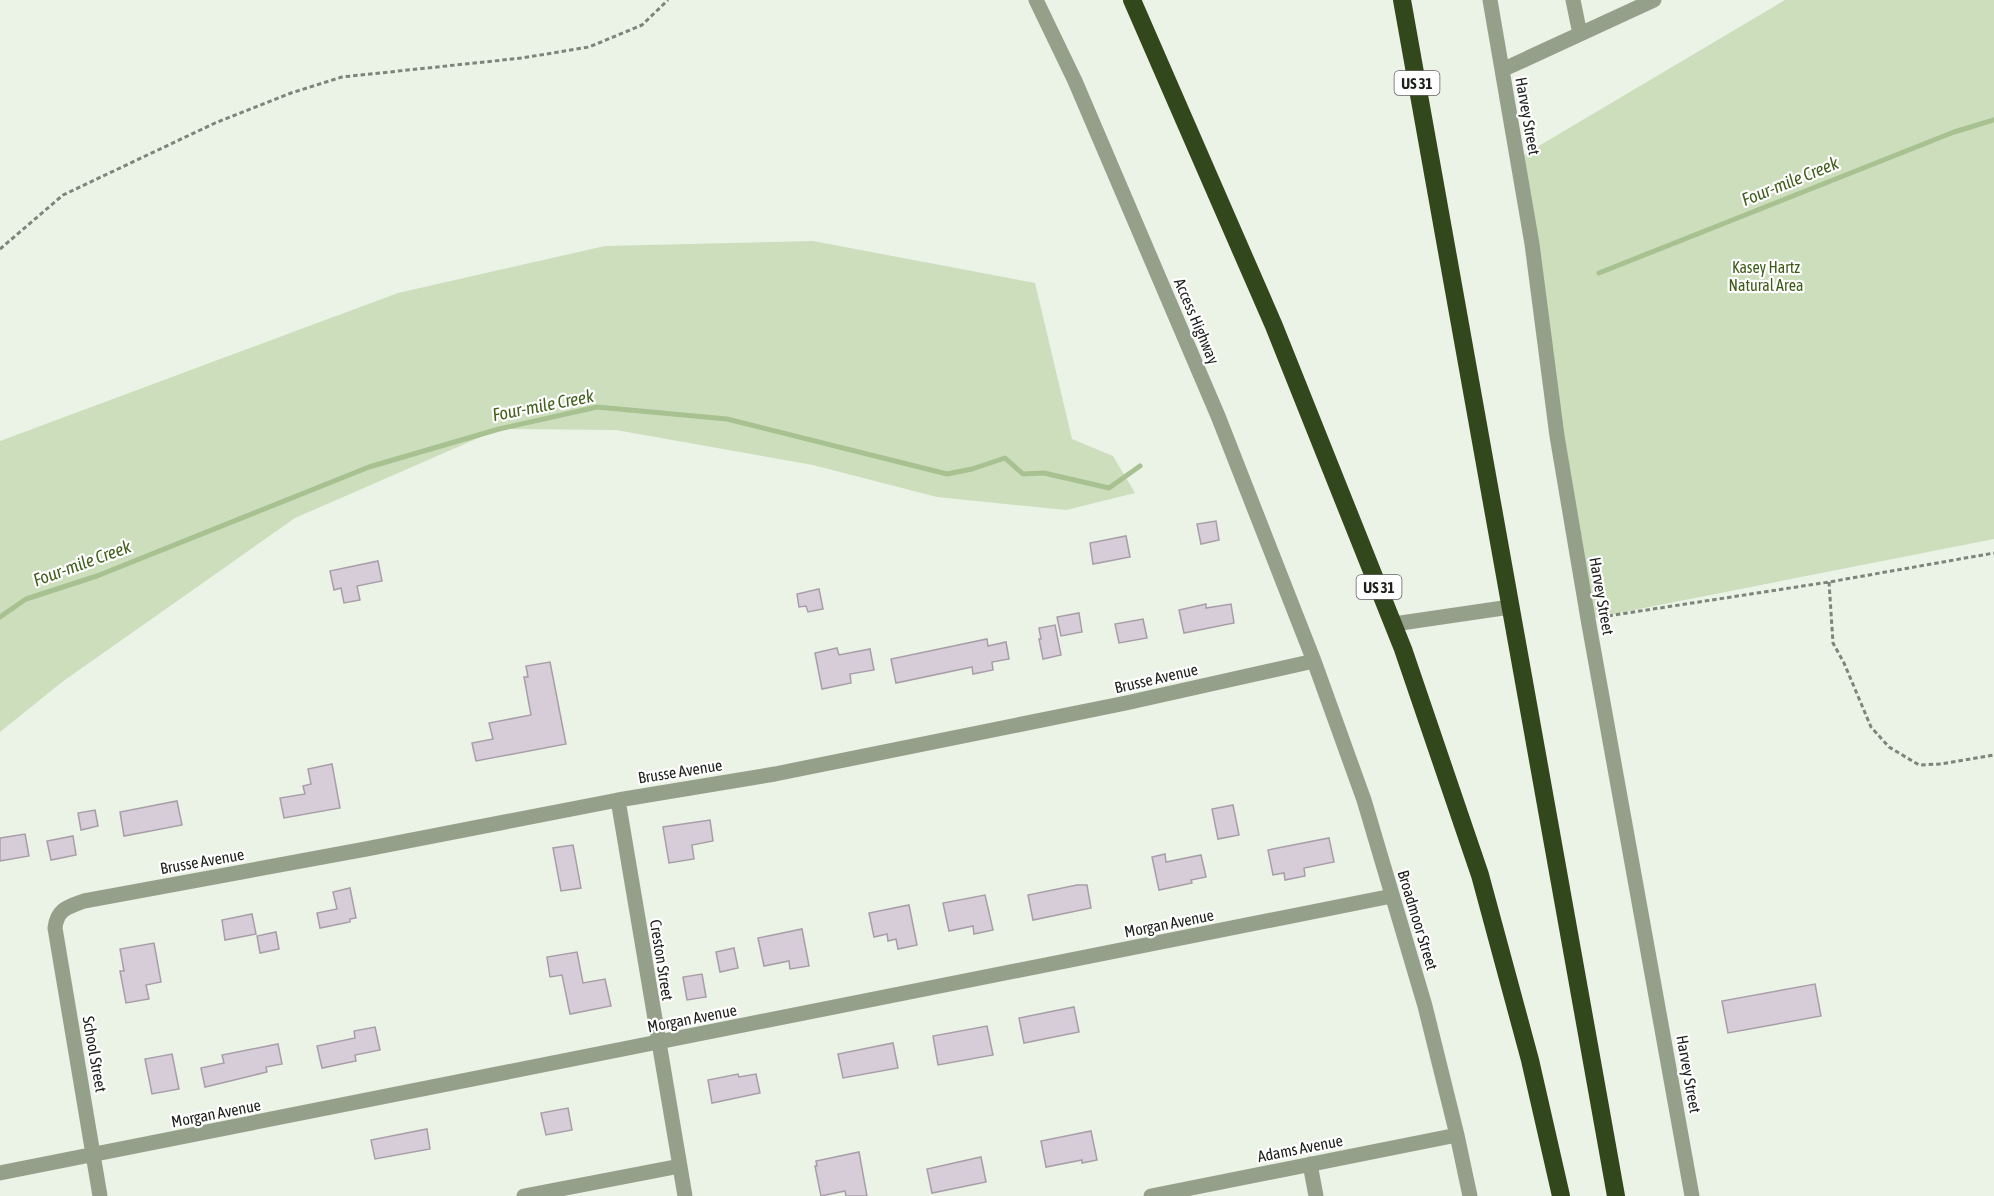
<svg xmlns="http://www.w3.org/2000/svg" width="1994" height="1196" font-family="'Asap Condensed',sans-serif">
<rect width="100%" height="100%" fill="#ebf2e6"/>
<!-- green -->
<path fill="#ccdebc" d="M 1785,0 L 1994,0 L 1994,539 L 1588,619 L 1517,159 Z
M 813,241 L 1035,283 L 1072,439 L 1113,456 L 1135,493 L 1066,510 L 937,497 L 813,465 L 616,430 L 499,429 L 295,518 L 62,682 L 0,732 L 0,441 L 398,293 L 605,246 Z"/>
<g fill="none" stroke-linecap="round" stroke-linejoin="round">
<!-- stream -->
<path stroke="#a8c191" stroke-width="5" d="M 1599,273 L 1954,132 L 1994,120
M 0,617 L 26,599 L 97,576 L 369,467 L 499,429 L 597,407 L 727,419 L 947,474 L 972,469 L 1005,458 L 1023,474 L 1044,473 L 1109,488 L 1140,466"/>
</g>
<!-- building -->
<path fill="#d7cdd8" stroke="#a79ea8" stroke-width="1.5" d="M 1216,521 L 1219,540 L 1201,544 L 1197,524 Z
M 1126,536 L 1130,557 L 1093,564 L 1090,543 Z
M 378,561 L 382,581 L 357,586 L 360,600 L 344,603 L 341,588 L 334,590 L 330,571 Z
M 819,589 L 823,609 L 808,612 L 806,606 L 799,607 L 797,594 Z
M 1206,604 L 1206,608 L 1231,604 L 1234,623 L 1184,633 L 1179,610 Z
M 1079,613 L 1082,632 L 1061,636 L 1057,617 Z
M 1143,619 L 1147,638 L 1119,643 L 1115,624 Z
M 1055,625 L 1061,655 L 1043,659 L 1039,639 L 1041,639 L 1039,628 Z
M 987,639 L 988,646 L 1006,642 L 1009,659 L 992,662 L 993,670 L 973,674 L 972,667 L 896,683 L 891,659 Z
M 837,648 L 839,655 L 870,649 L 874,670 L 850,674 L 851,683 L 822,689 L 815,653 Z
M 550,662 L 566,744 L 476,761 L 472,743 L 493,739 L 489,723 L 531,715 L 524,677 L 528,677 L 526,666 Z
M 332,764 L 340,808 L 284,818 L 280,798 L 305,794 L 303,786 L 311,784 L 308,769 Z
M 177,801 L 182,825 L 124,836 L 120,812 Z
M 1233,805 L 1239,835 L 1218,839 L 1212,809 Z
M 95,810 L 98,826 L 81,830 L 78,813 Z
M 710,820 L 713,841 L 692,845 L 694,859 L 669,863 L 663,827 Z
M 25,834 L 29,856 L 0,861 L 0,838 Z
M 73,836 L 76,855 L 51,860 L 47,841 Z
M 1329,838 L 1334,862 L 1304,868 L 1305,876 L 1285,880 L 1284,873 L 1273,875 L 1268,850 Z
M 573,845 L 581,888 L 561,891 L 553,848 Z
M 1165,854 L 1166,862 L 1201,855 L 1206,877 L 1191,880 L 1192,883 L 1159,890 L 1152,857 Z
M 1077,885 L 1087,885 L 1091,908 L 1033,920 L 1028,895 Z
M 350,888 L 356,918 L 350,919 L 350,922 L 320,928 L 317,913 L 337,909 L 333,892 Z
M 985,895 L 993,930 L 974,934 L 973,926 L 949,931 L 943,903 Z
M 909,905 L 917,945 L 898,949 L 896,939 L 888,941 L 887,934 L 874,937 L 869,913 Z
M 252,914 L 256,934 L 225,940 L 222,920 Z
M 802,929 L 809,966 L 790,969 L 789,961 L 764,966 L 758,938 Z
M 276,932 L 279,949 L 260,953 L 257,936 Z
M 154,943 L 161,982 L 146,985 L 149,999 L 126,1003 L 120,971 L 124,971 L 120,949 Z
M 734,948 L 738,968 L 720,972 L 716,952 Z
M 577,952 L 583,983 L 605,979 L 611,1006 L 570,1014 L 562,975 L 550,977 L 547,957 Z
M 702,974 L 706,997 L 687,1000 L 683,977 Z
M 1815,984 L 1821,1016 L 1728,1033 L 1722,1001 Z
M 1074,1007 L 1079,1032 L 1024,1043 L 1019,1018 Z
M 987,1026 L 993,1055 L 938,1065 L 933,1036 Z
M 375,1027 L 380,1050 L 355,1055 L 356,1061 L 322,1068 L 317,1046 L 355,1038 L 354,1031 Z
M 893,1043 L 898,1068 L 843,1078 L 838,1054 Z
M 278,1044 L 282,1064 L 266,1067 L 267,1072 L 205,1087 L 201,1068 L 224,1063 L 222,1055 Z
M 172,1054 L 179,1089 L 152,1094 L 145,1059 Z
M 738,1074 L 739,1077 L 756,1074 L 760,1093 L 712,1103 L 708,1080 Z
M 568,1108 L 572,1130 L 546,1135 L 541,1113 Z
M 427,1129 L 430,1149 L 375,1159 L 371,1140 Z
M 1091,1131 L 1097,1160 L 1082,1163 L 1082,1160 L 1046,1167 L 1041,1141 Z
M 859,1152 L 867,1196 L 846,1196 L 845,1191 L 821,1196 L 815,1166 L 817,1166 L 816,1161 Z
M 981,1157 L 986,1182 L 932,1193 L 927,1169 Z"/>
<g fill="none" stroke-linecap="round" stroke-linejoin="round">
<!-- path -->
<path stroke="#7f847b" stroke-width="3" stroke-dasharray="4.5 3" stroke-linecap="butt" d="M 0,249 L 63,195 L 215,123 L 291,93 L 342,77 L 522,58 L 589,47 L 642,25 L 668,0
M 1829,582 L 1833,643 L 1844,663 L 1871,727 L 1889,747 L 1919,765 L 1941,764 L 1994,755
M 1601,617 L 1829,582 L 1994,553"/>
<!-- minor -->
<path stroke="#95a08b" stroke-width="15" d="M 1036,0 L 1075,81 L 1218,416 L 1314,661 L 1364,800 L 1425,1006 L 1457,1135 L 1470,1196
M 1490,0 L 1532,244 L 1557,436 L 1588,619 L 1692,1196
M 1573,0 L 1580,34
M 1502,70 L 1654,0
M 1394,624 L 1510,607
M 618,800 L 685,1196
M 1310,1164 L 1316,1196
M 0,1173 L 1392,896
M 100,1196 L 55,928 C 57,909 68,907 84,901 L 366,849 L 618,800 L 775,774 L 1126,703 L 1314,661
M 524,1196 L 680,1166
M 1151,1196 L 1457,1135"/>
<!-- highway -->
<path stroke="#33471c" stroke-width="18" d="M 1132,0 L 1274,326 L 1403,649 L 1480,875 L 1530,1060 L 1561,1196
M 1402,0 L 1616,1196"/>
</g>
<g text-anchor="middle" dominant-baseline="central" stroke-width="4.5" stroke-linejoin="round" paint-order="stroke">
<!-- shield labels -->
<g fill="#fff" stroke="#60625f" stroke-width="1.5">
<rect x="1394.5" y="71" width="45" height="24" rx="4.5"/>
<rect x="1356.5" y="575" width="45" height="24" rx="4.5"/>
</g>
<g font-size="15" font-weight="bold" fill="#1c1f1a">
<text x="1417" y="83">US 31</text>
<text x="1379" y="587">US 31</text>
</g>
<!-- street labels -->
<g font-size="16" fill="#1c1f1a" stroke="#fff">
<text transform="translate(1528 116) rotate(80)">Harvey Street</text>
<text transform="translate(1197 321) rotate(67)">Access Highway</text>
<text transform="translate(1602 596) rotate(80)">Harvey Street</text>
<text transform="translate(1156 678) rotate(-13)">Brusse Avenue</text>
<text transform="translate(680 771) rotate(-9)">Brusse Avenue</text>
<text transform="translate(202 861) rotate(-10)">Brusse Avenue</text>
<text transform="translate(1418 920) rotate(73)">Broadmoor Street</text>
<text transform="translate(1169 923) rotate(-11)">Morgan Avenue</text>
<text transform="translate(662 960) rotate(81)">Creston Street</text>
<text transform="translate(692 1018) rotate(-11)">Morgan Avenue</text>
<text transform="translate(95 1054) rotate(80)">School Street</text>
<text transform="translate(1689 1074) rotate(80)">Harvey Street</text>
<text transform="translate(216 1113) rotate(-11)">Morgan Avenue</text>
<text transform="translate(1300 1148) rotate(-11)">Adams Avenue</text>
</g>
<!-- park labels -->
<g font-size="16" fill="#3d5b17" stroke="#fff">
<text x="1766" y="267">Kasey Hartz<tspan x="1766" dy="18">Natural Area</tspan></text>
</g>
<!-- water labels -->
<g font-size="18" font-style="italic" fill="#42601c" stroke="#fff">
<text transform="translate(1790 181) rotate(-22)">Four-mile Creek</text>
<text transform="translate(543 405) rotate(-11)">Four-mile Creek</text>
<text transform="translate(82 563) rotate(-20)">Four-mile Creek</text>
</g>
</g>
</svg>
